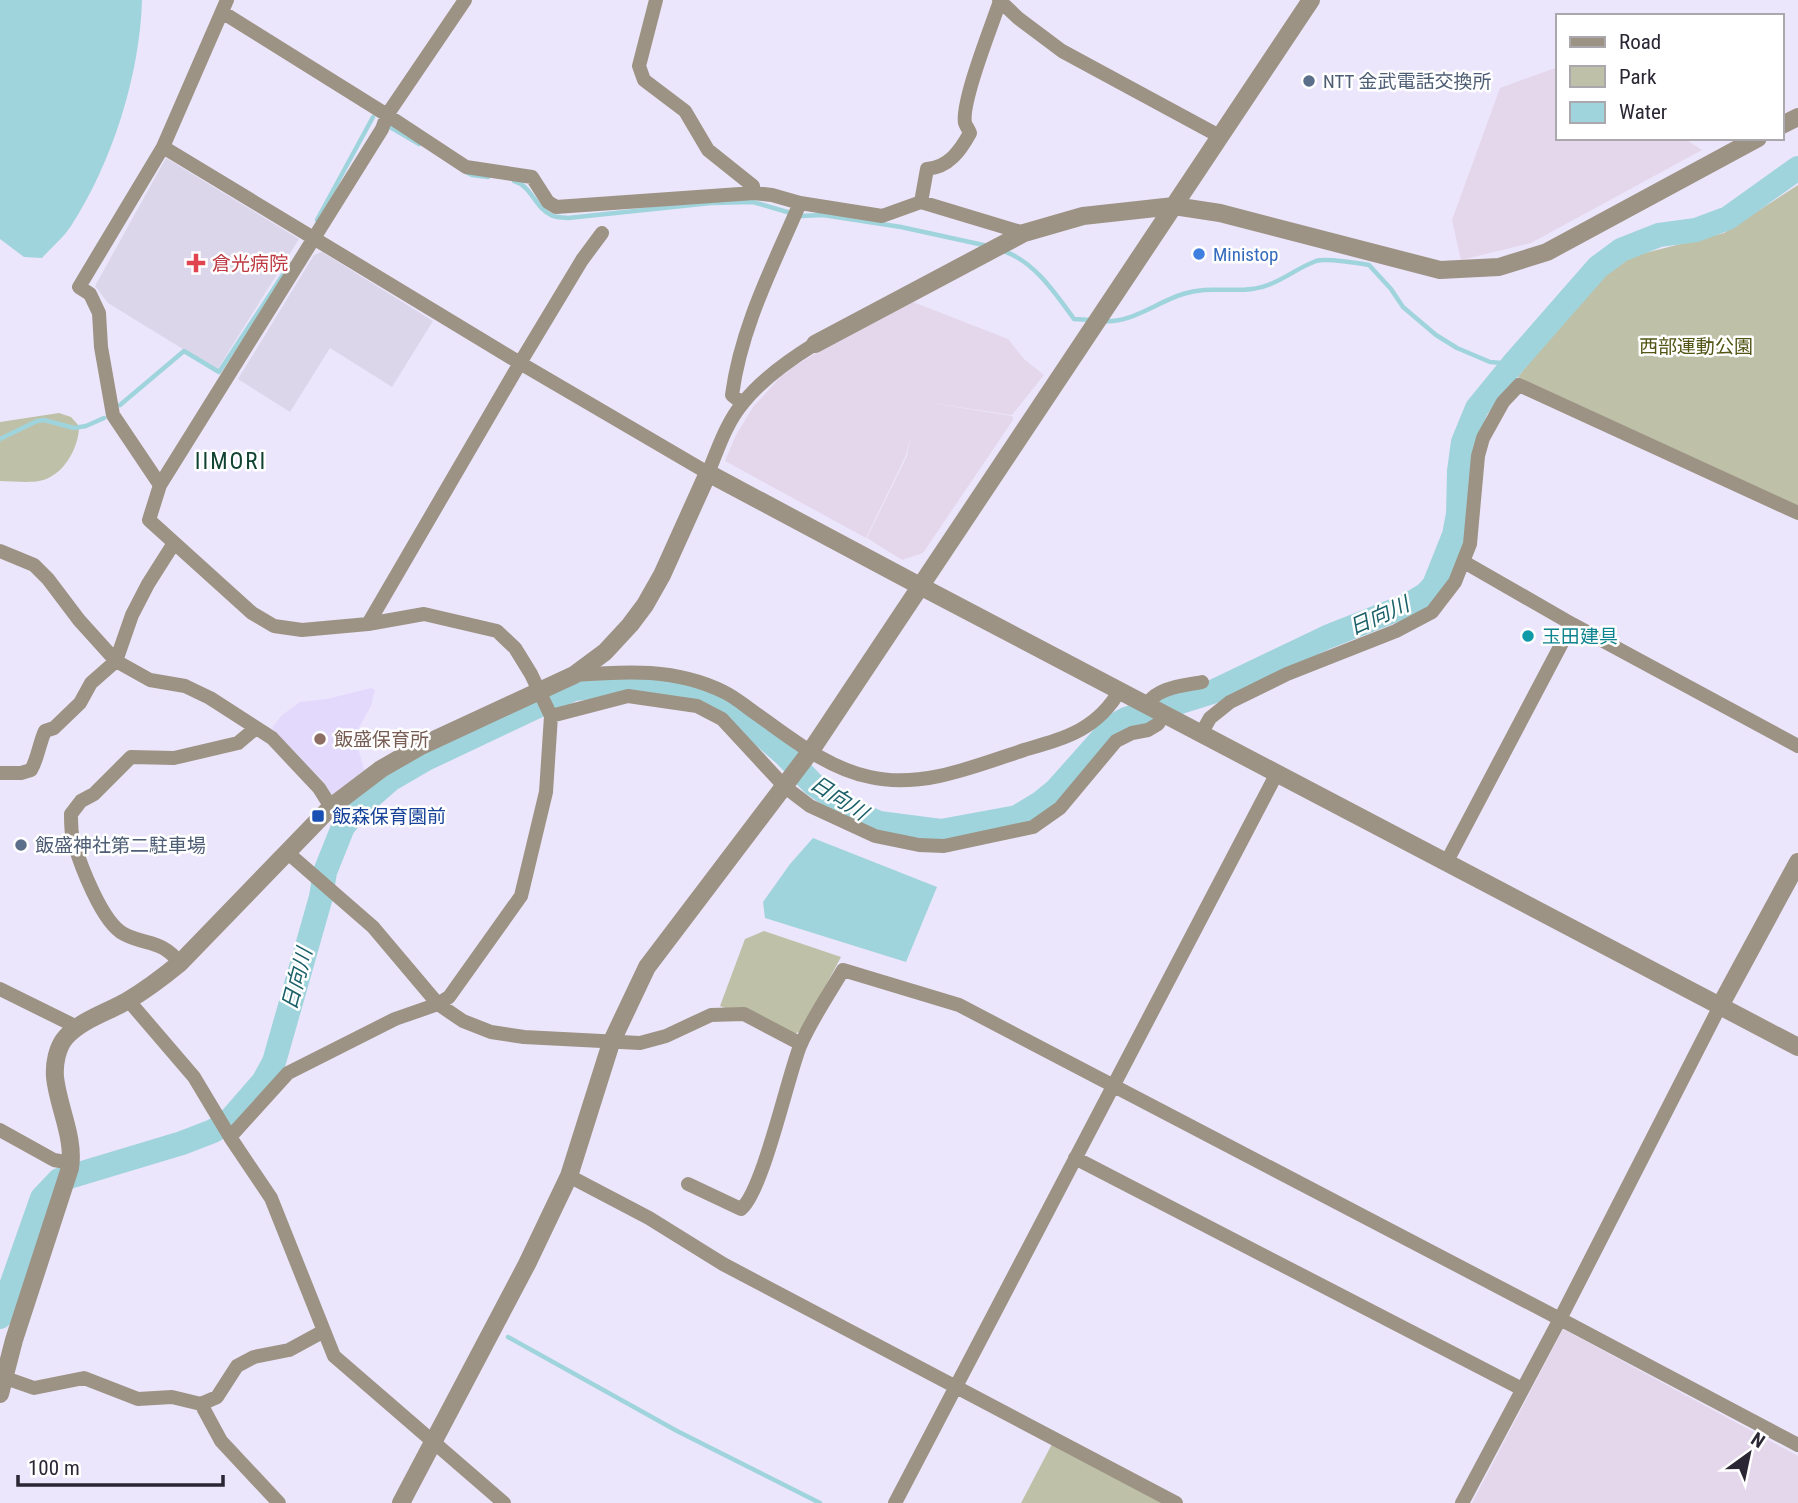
<svg xmlns="http://www.w3.org/2000/svg" width="1798" height="1503" font-family="'Roboto Condensed','Noto Sans JP',sans-serif">
<rect width="100%" height="100%" fill="#ece6fc"/>
<!-- built -->
<path fill="#e3d9fc" d="M 371,688 L 375,690 L 371,706 L 358,729 L 358,748 L 365,773 L 333,796 L 323,781 L 272,728 L 281,716 L 300,702 L 327,699 Z"/>
<!-- industrial -->
<path fill="#e4d7eb" d="M 1558,67 L 1558,138 L 1684,138 L 1702,150 L 1531,243 L 1461,260 L 1452,220 L 1500,88 Z
M 913,302 L 1008,339 L 1024,359 L 1044,375 L 1012,415 L 918,401 L 1012,416 L 1013,420 L 923,553 L 902,560 L 867,538 L 907,456 L 911,435 L 906,455 L 866,538 L 725,461 L 736,435 L 753,407 L 784,373 L 827,346 Z
M 1563,1329 L 1798,1456 L 1798,1503 L 1472,1503 Z"/>
<!-- medical -->
<path fill="#dbd6ea" d="M 166,158 L 299,239 L 217,370 L 108,303 L 95,286 Z
M 322,252 L 433,321 L 392,387 L 330,348 L 290,412 L 238,379 L 314,255 Z"/>
<!-- green -->
<path fill="#bec0a7" d="M 1798,185 L 1798,506 L 1518,377 L 1585,291 L 1610,266 L 1628,256 L 1645,253 L 1724,233 Z
M 59,413 L 71,417 L 79,426 C 79,448 63,477 39,481 C 27,483 12,481 0,481 L 0,422 Z
M 764,931 L 841,957 L 802,1030 L 793,1035 L 720,1006 L 745,939 Z
M 1052,1444 L 1165,1503 L 1021,1503 Z"/>
<!-- water -->
<path fill="#a0d4dc" d="M 0,0 L 142,0 C 140,75 112,163 71,226 C 64,237 51,248 42,258 L 24,257 L 0,239 Z
M 813,838 L 937,887 L 906,962 L 765,918 L 763,902 L 790,864 Z"/>
<g fill="none" stroke-linecap="round" stroke-linejoin="round">
<!-- stream -->
<path stroke="#a0d4dc" stroke-width="4.5" d="M 390,127 L 419,144
M 466,172 L 472,175 L 488,177
M 514,181 C 532,186 535,208 551,215 C 556,218 563,217 568,218 L 711,203 L 753,202 L 801,216 L 823,215 L 901,227 L 988,246
M 317,220 L 373,117
M 1003,251 C 1034,261 1055,293 1074,319 L 1091,320
M 1103,321 C 1130,324 1157,302 1183,294 C 1206,286 1229,292 1252,289 C 1277,286 1294,269 1316,261 C 1326,258 1357,263 1369,265 L 1391,289 L 1403,307 L 1436,335 L 1457,348 L 1490,362 L 1513,364
M 120,405 L 184,351 L 219,372 L 290,264
M 0,439 L 37,421 L 44,420 L 74,428 L 86,426 L 104,418
M 508,1337 L 677,1431 L 820,1503"/>
<!-- river -->
<path stroke="#a0d4dc" stroke-width="24" d="M 0,1317 L 42,1198 L 59,1180 L 182,1143 L 213,1131 L 229,1121 L 263,1082 L 274,1062 L 321,897 L 325,872 L 343,827 L 358,808 L 390,780 L 426,759 L 574,689 L 620,684 L 655,682 L 684,685 L 709,694 L 735,711 L 784,754 L 813,784 L 852,811 L 879,823 L 941,831 L 1017,817 L 1040,803 L 1056,790 L 1113,726 L 1126,719 L 1212,692 L 1327,637 L 1408,605 L 1426,594 L 1434,585 L 1454,535 L 1458,514 L 1459,471 L 1463,442 L 1477,408 L 1513,364 L 1598,267 L 1621,250 L 1659,235 L 1696,230 L 1728,218 L 1798,168"/>
<!-- minor -->
<path stroke="#9d9384" stroke-width="14" d="M 465,0 L 387,115 L 382,129 L 160,485 L 149,520 L 252,613 L 274,626 L 302,630 L 368,624 L 424,614 L 497,631 L 515,648 L 531,674 L 551,716
M 656,0 L 639,66 L 644,80 L 685,111 L 708,150 L 753,186 L 754,193 L 772,195 L 800,203 L 882,216 L 921,202 L 1024,233
M 999,0 L 1018,18 L 1062,51 L 1221,137
M 222,12 L 387,115 L 466,167 L 532,177 L 548,202 L 556,207 L 754,193
M 163,147 L 520,363 L 708,473 C 718,449 726,423 743,403 C 762,379 789,360 815,344
M 921,202 L 927,169 C 949,167 960,151 970,133 C 970,132 965,124 965,123 C 961,102 992,25 1000,1
M 742,403 L 732,395 C 741,327 773,266 800,203
M 160,485 L 113,415 L 101,347 L 99,313 L 90,294 L 79,287 L 163,147 L 227,0
M 0,551 L 34,565 L 48,579 L 79,620 L 116,661 L 150,680 L 185,686 L 210,698 L 272,738 L 319,788 L 331,807
M 1464,562 L 1572,624
M 368,624 L 520,363 L 582,260 L 602,233
M 574,675 C 626,671 676,668 724,692 C 735,697 745,706 755,713 C 791,738 826,768 870,777 C 921,789 976,766 1024,750 C 1065,738 1097,730 1120,690
M 1147,704 C 1158,687 1183,686 1202,682
M 1201,734 L 1210,718 L 1230,702 L 1287,674 L 1396,631 L 1432,612 L 1455,582 L 1470,544 L 1478,456 L 1483,438 L 1503,402 L 1519,385 L 1798,513
M 0,773 L 21,773 L 31,770 C 38,758 39,744 45,731 L 54,728 L 80,703 L 91,683 L 116,661 L 132,615 L 148,584 L 174,543
M 288,853 L 373,927 L 438,1004 L 463,1021 L 491,1032 L 524,1037 L 640,1043 L 666,1036 L 711,1015 L 744,1014 L 801,1044
M 1446,863 L 1572,624 L 1798,746
M 180,963 C 161,939 147,946 124,934 C 102,923 80,864 73,840 C 71,832 71,822 71,814 L 81,801 L 94,794 L 131,757 L 174,758 L 238,743 L 256,728
M 0,989 L 77,1027
M 128,1000 L 194,1077 L 230,1137 L 271,1198 L 334,1356 L 504,1503
M 0,1130 L 54,1160 L 71,1163
M 230,1137 L 288,1073 L 395,1019 L 438,1004 L 449,997 L 521,896 L 546,792 L 551,716 L 628,696 L 697,706 L 722,719 L 785,787 L 810,806 L 875,836 L 919,845 L 944,846 L 1033,827 L 1060,808 L 1116,741 L 1132,733 L 1148,730 L 1158,724 L 1164,714
M 1075,1158 L 1522,1389
M 569,1176 L 649,1218 L 723,1264 L 1176,1503
M 688,1184 L 741,1209 C 763,1191 787,1079 800,1046 C 811,1020 829,994 843,970 L 959,1005 L 1560,1319 L 1798,1445
M 0,1376 L 34,1388 L 84,1378 L 138,1399 L 172,1397 L 201,1404 L 217,1397 L 237,1366 L 254,1357 L 289,1350 L 324,1331
M 201,1404 L 221,1441 L 279,1503
M 895,1503 L 1277,773
M 1462,1503 L 1560,1319 L 1720,1006"/>
<!-- tertiary -->
<path stroke="#9d9384" stroke-width="18" d="M 1782,125 L 1798,117
M 815,344 L 1024,233 L 1083,216 L 1174,206 L 1220,213 L 1440,270 L 1499,267 L 1547,252 L 1758,138
M 1720,1006 L 1798,862
M 0,1394 L 14,1340 L 70,1168 C 75,1138 58,1107 55,1077 C 54,1064 57,1047 66,1037 C 81,1020 108,1012 127,1001 C 146,990 163,977 180,963 L 331,807 L 381,769 L 421,746 L 574,675 L 605,652 L 630,625 L 645,605 L 662,575 L 708,473 L 920,586 L 1798,1047
M 401,1503 L 527,1264 L 569,1176 L 611,1043 L 647,967 L 810,752 L 1311,0"/>
</g>
<!-- markers -->
<g fill="#5c6f8a" stroke="#fff" stroke-width="2.5">
<circle cx="1309" cy="81" r="7"/>
<circle cx="21" cy="845" r="7"/>
</g>
<circle fill="#3f7fe0" stroke="#fff" stroke-width="2.5" cx="1199" cy="254" r="7"/>
<path fill="#e0444e" stroke="#fff" stroke-width="2.5" d="M192.5 252.5h7v7h7v7h-7v7h-7v-7h-7v-7h7z"/>
<circle fill="#0f9aa8" stroke="#fff" stroke-width="2.5" cx="1528" cy="636" r="7"/>
<circle fill="#8d6e63" stroke="#fff" stroke-width="2.5" cx="320" cy="739" r="7"/>
<rect fill="#1a4fb4" stroke="#fff" stroke-width="2.5" x="311" y="809" width="14" height="14" rx="3.5"/>
<g text-anchor="middle" dominant-baseline="central" stroke-width="5" stroke-linejoin="round" paint-order="stroke">
<!-- service labels -->
<g font-size="19" fill="#4e5e75" stroke="#fff" text-anchor="start">
<text x="1323" y="81">NTT 金武電話交換所</text>
<text x="35" y="845">飯盛神社第二駐車場</text>
</g>
<!-- shop labels -->
<g font-size="19" fill="#366cbe" stroke="#fff" text-anchor="start">
<text x="1213" y="254">Ministop</text>
</g>
<!-- health labels -->
<g font-size="19" fill="#be3a42" stroke="#fff" text-anchor="start">
<text x="212" y="263">倉光病院</text>
</g>
<!-- park labels -->
<g font-size="19" fill="#525514" stroke="#fff">
<text x="1696" y="346">西部運動公園</text>
</g>
<!-- culture labels -->
<g font-size="19" fill="#0d838f" stroke="#fff" text-anchor="start">
<text x="1542" y="636">玉田建具</text>
</g>
<!-- education labels -->
<g font-size="19" fill="#785e54" stroke="#fff" text-anchor="start">
<text x="334" y="739">飯盛保育所</text>
</g>
<!-- transit labels -->
<g font-size="19" fill="#164399" stroke="#fff" text-anchor="start">
<text x="332" y="816">飯森保育園前</text>
</g>
<!-- water labels -->
<g font-size="21" font-style="italic" fill="#1c616a" stroke="#fff">
<text transform="translate(1379 616) rotate(-24)">日向川</text>
<text transform="translate(839 798) rotate(33)">日向川</text>
<text transform="translate(297 979) rotate(-75)">日向川</text>
</g>
<!-- quarter labels -->
<g font-size="23" letter-spacing="2" fill="#114332" stroke="#fff">
<text x="231" y="461">IIMORI</text>
</g>
</g>
<!-- legend -->
<rect x="1556" y="14" width="228" height="126" fill="#ffffff" stroke="#aaa8ad" stroke-width="2"/>
<rect x="1570" y="37" width="35" height="10" fill="#9d9384" stroke="#aaa8ad" stroke-width="2"/>
<text x="1619" y="49" font-size="21" fill="#2a2633">Road</text>
<rect x="1570" y="66" width="35" height="21" fill="#bec0a7" stroke="#aaa8ad" stroke-width="2"/>
<text x="1619" y="84" font-size="21" fill="#2a2633">Park</text>
<rect x="1570" y="102" width="35" height="21" fill="#a0d4dc" stroke="#aaa8ad" stroke-width="2"/>
<text x="1619" y="119" font-size="21" fill="#2a2633">Water</text>
<!-- north arrow -->
<g transform="translate(1749 1454) rotate(33)" stroke="#ffffff" stroke-width="5" paint-order="stroke">
<path d="M0-5L12 26L0 18L-12 26Z" fill="#2a2633"/>
<text y="-10" font-size="19" font-weight="bold" text-anchor="middle" fill="#2a2633">N</text>
</g>
<!-- scale -->
<path d="M18 1475v10h205v-10" fill="none" stroke="#2a2633" stroke-width="3.5"/>
<text x="28" y="1475" font-size="21" fill="#2a2633" stroke="#ffffff" stroke-width="5" paint-order="stroke">100 m</text>
</svg>
